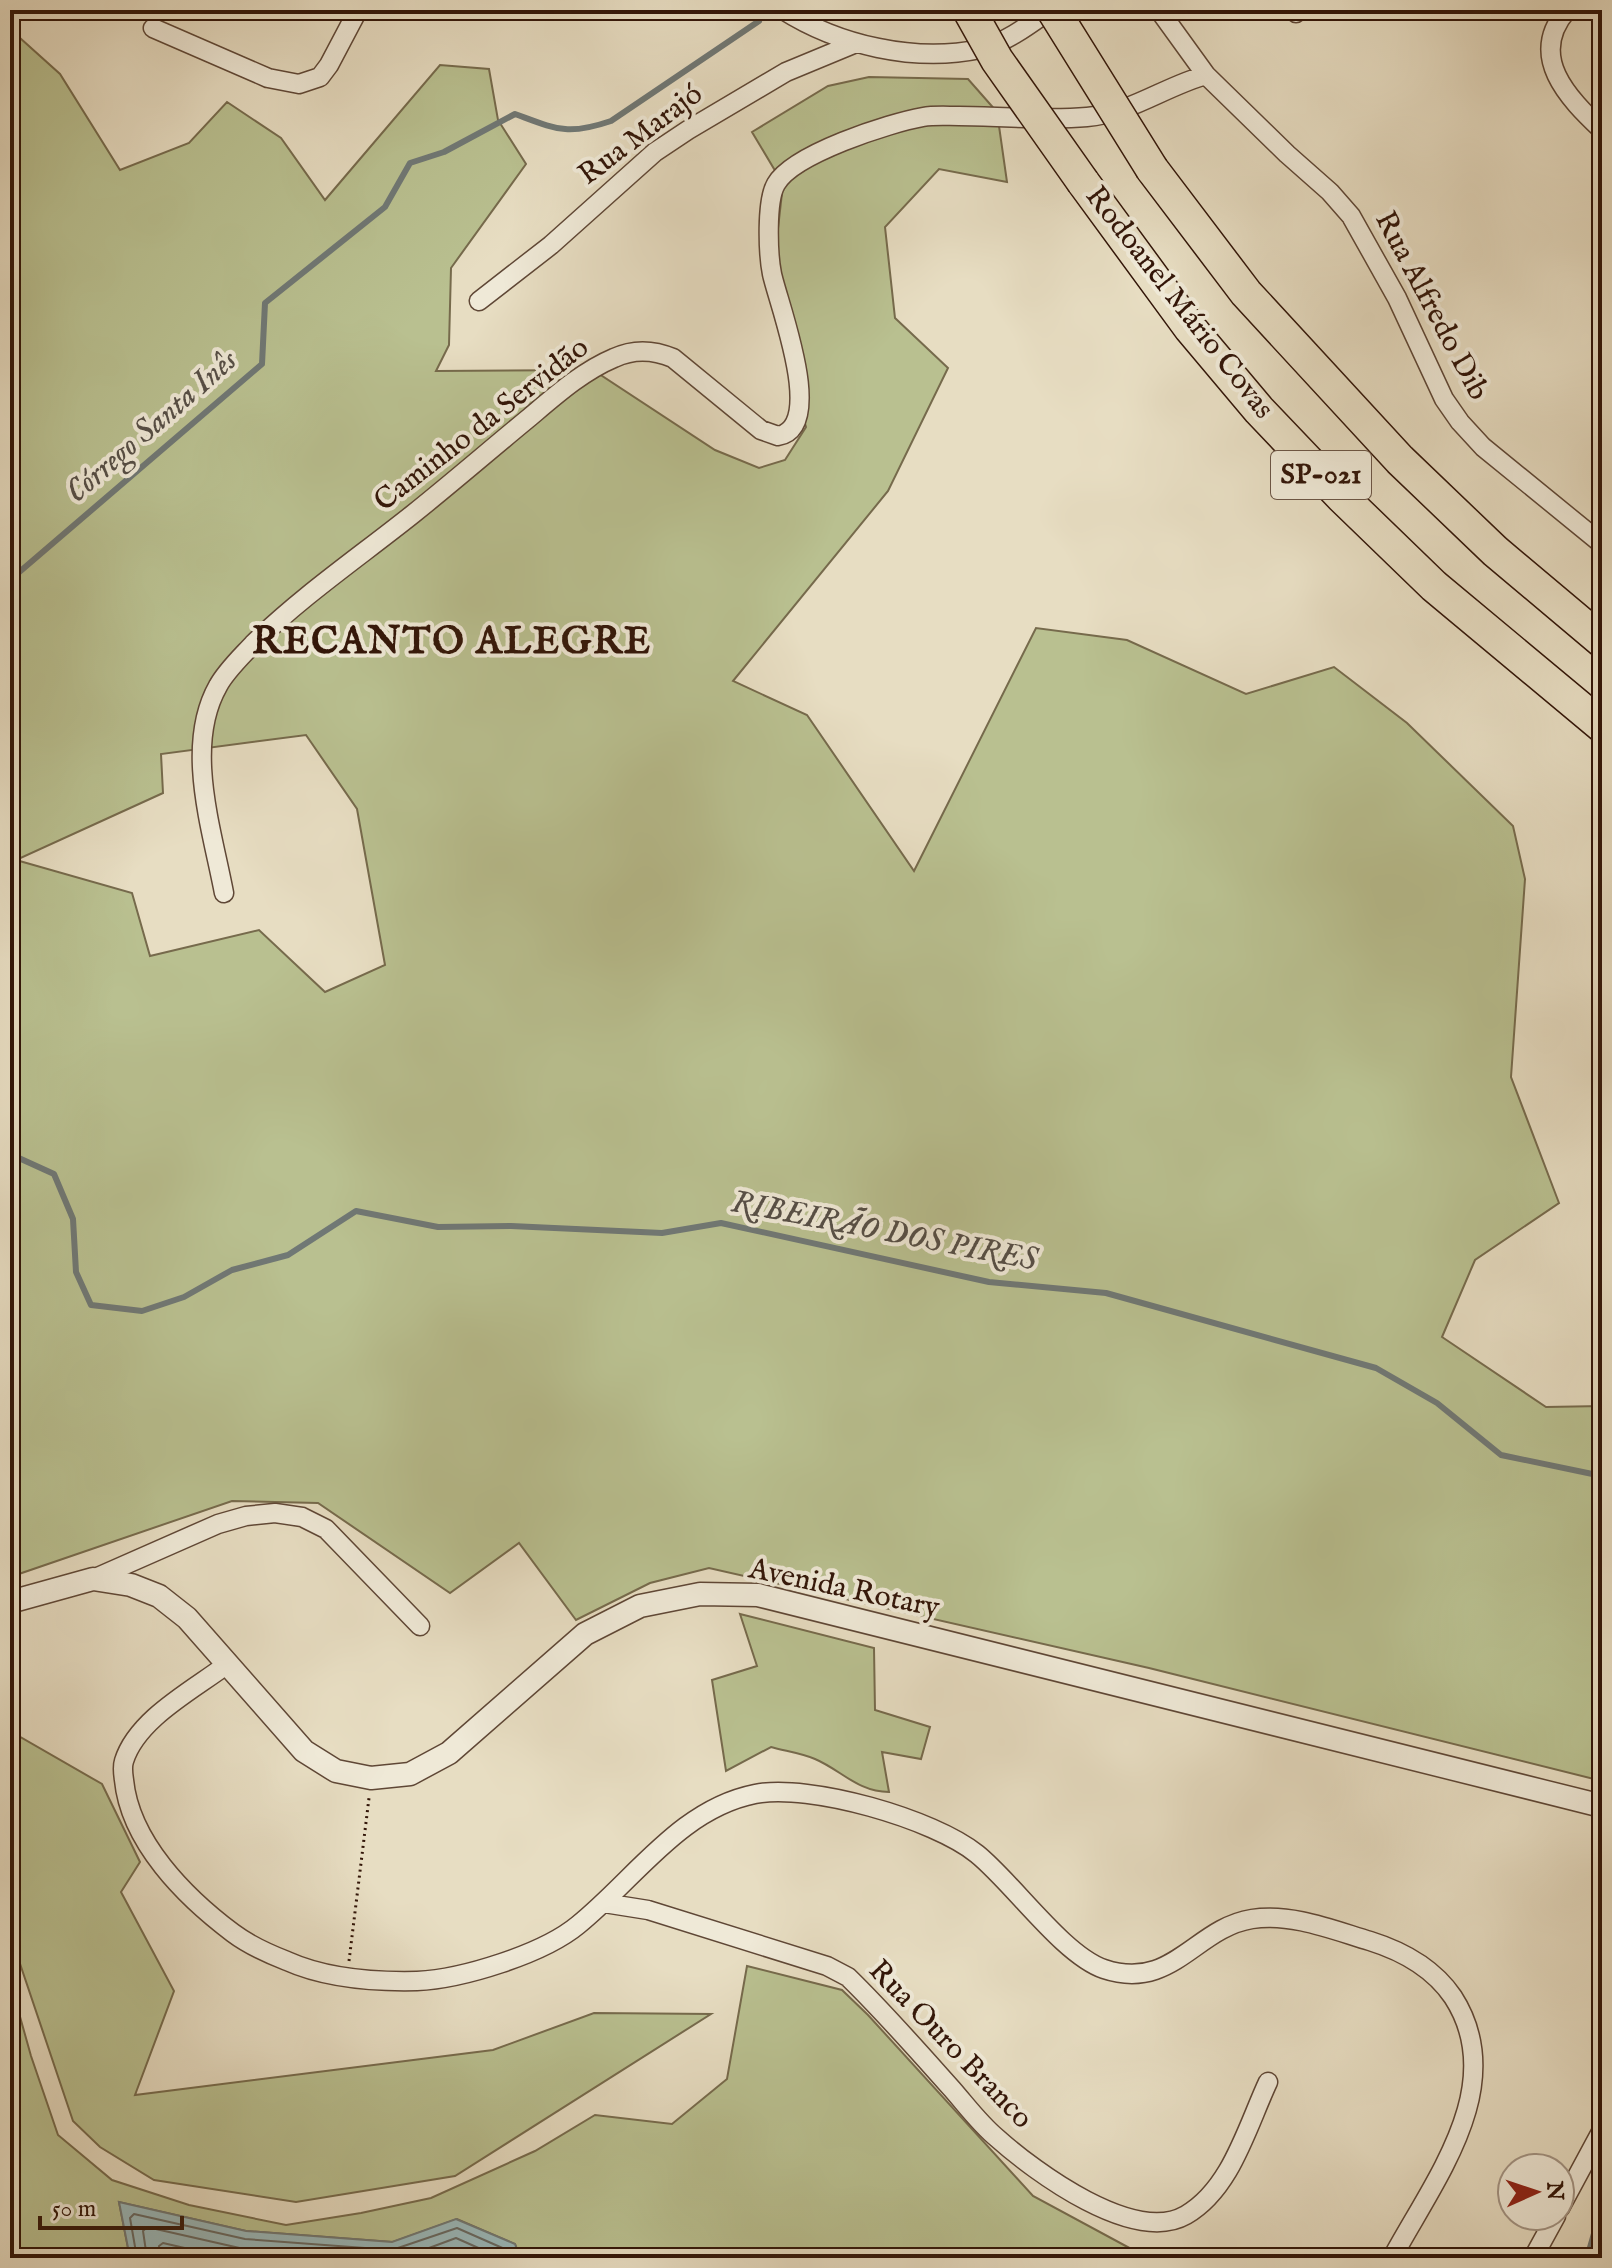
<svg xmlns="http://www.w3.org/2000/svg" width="1612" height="2268" font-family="'IM FELL English',serif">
<rect width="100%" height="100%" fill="#e7ddc2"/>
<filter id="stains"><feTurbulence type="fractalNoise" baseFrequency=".0025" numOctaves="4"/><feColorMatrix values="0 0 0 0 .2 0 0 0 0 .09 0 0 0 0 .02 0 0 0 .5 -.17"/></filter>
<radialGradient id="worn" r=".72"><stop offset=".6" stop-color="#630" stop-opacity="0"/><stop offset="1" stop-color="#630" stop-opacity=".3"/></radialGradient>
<!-- green -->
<path fill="#b9c090" stroke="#766a4c" stroke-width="2" fill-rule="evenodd" d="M 10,29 L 60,74 L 120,170 L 189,143 L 227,102 L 281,138 L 325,200 L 440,65 L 489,69 L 498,120 L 526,164 L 451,268 L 449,345 L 436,371 L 593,370 L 715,450 L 759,468 L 785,460 L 806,427 L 770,300 L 783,184 L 752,132 L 828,86 L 869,77 L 968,79 L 997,112 L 1007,182 L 939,169 L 885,227 L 895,318 L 948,368 L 888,491 L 733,681 L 807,715 L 914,871 L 1036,628 L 1127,640 L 1246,694 L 1334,667 L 1407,723 L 1513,826 L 1525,879 L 1511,1077 L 1559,1203 L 1475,1260 L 1442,1337 L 1546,1407 L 1602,1406 L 1602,1781 L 1149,1668 L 709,1568 L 650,1583 L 576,1620 L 519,1543 L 450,1593 L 318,1503 L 232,1501 L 10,1577 ZM 306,735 L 357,809 L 385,965 L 325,992 L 259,930 L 150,956 L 132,893 L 16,860 L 163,793 L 161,754 Z
M 740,1614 L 874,1648 L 875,1710 L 930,1727 L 921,1759 L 882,1752 L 889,1792 C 858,1792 841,1770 815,1759 C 801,1753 785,1751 771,1747 L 726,1771 L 712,1680 L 757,1666 Z
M 10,1721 L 17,1735 L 102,1784 L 140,1862 L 121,1892 L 174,1991 L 135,2095 L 493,2050 L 594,2013 L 711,2014 L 455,2176 L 296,2202 L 154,2180 L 100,2147 L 73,2121 L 10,1934 Z
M 747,1966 L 842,1990 L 868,2015 L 1033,2196 L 1148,2258 L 520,2258 L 515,2244 L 457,2219 L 393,2242 L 246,2231 L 119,2202 L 130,2258 L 10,2258 L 10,1981 L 31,2056 L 58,2135 L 112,2180 L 189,2205 L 286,2225 L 361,2213 L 431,2198 L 535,2151 L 595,2115 L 672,2124 L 727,2079 Z"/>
<!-- water -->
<path fill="#9ababd" stroke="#707875" stroke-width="2" d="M 119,2202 L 246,2231 L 392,2242 L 456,2219 L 515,2244 L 520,2258 L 130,2258 Z"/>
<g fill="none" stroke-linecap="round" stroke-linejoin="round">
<!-- shore -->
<path stroke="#666862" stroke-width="2" d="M 137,2258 L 130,2218 L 134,2214 L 245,2239 L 392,2250 L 457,2228 L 507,2250 L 512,2258
M 147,2258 L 143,2231 L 147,2227 L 244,2249 L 360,2258
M 159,2258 L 159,2246 L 163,2243 L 228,2258
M 402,2258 L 456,2238 L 501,2258"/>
<!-- stream -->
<path stroke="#707875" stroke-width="6" d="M 10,580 L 262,364 L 265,303 L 385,207 L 410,163 L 444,152 L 515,114 C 556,129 567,136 611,121 L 759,21
M 10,1154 L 54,1174 L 73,1219 L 76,1272 L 91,1305 L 142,1311 L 184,1297 L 232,1270 L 288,1255 L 356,1211 L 438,1227 L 511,1226 L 662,1233 L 721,1223 L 989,1282 L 1106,1293 L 1376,1368 L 1437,1403 L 1501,1455 L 1602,1476
M 1587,2258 L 1595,2230 L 1602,2222"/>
<defs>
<path id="minor" d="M 783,10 C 838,45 915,63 980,49 C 1005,43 1029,25 1050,10
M 1159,10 L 1206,75 L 1287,154 L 1330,192 L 1351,216 L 1397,298 L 1444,399 L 1460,422 L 1483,447 L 1602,544
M 1293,10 L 1296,13
M 1567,10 C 1527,56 1568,98 1602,130
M 153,28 L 268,78 L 299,84 L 320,77 L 329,65 L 358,10
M 479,301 L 551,245 L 655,152 L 688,130 L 786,72 L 856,43
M 224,893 C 212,829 184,746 218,686 C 226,671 241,657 253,644 C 302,596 359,557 413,514 C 453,482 491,449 530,417 C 556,395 583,371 614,358 C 633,349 654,350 673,358 L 761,430 L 778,436 C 827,427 778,303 772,274 C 768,254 766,201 776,184 C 793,154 889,123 923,117 C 934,115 947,116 959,116 C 1001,116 1045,121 1087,117 C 1129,114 1166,86 1206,75
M 93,1579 L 218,1524 L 246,1516 L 275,1513 L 302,1517 L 326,1529 L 420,1626
M 226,1665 C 193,1690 137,1719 124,1761 C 122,1767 123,1773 124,1780 C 130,1842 185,1897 233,1933 C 249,1945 269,1954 287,1961 C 327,1979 374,1982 417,1981 C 462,1979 543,1954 578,1925 C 635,1879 680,1809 755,1794 C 809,1783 934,1819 977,1854 C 1013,1883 1063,1955 1104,1969 C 1172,1992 1195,1928 1252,1919 C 1292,1913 1333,1930 1370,1941 C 1402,1951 1434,1969 1453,1997 C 1510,2085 1434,2180 1392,2258
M 604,1903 L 648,1910 L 827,1966 L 848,1977 C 884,2012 918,2051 952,2089 C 966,2105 980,2124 997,2138 C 1035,2172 1134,2245 1186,2215 C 1231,2189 1247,2127 1268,2082
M 1560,2208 L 1602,2130
M 1533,2258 L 1556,2216"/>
<path id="tertiary" d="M 10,1602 L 93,1579 L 131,1585 L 159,1596 L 187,1618 L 304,1751 L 336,1771 L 371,1778 L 410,1774 L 449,1753 L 585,1634 L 640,1606 L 700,1594 L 758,1595 L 1602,1806"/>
<path id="motorway" d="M 1152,169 L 1246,293 L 1400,460 L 1495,551 L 1602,641
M 1083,182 L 1190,328 L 1259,410 L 1342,497 L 1434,586 L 1602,726"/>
</defs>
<!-- minor casing -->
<use href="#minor" stroke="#5f4736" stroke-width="21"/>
<!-- tertiary casing -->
<use href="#tertiary" stroke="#5f4736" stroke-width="25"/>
<!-- motorway casing -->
<use href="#motorway" stroke="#321508" stroke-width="35"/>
<!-- path -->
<path stroke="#321508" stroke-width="3" stroke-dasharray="2 4" stroke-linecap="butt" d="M 349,1961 L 369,1798"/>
<!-- minor -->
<use href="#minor" stroke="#efe9d7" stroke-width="18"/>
<!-- tertiary -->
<use href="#tertiary" stroke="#efe9d7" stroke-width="22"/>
<!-- motorway -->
<use href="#motorway" stroke="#e7ddc2" stroke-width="32"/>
<defs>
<path id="motorway-bridge" d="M 969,10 L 997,60 L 1083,182
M 1053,10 L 1152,169"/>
</defs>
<!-- motorway-bridge casing -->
<use href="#motorway-bridge" stroke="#321508" stroke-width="35" stroke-linecap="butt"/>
<!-- motorway-bridge -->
<use href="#motorway-bridge" stroke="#e7ddc2" stroke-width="32"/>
</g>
<g text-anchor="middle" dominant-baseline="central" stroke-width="8" stroke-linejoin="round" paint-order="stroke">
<!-- shield labels -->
<rect fill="#efe9d7" stroke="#6b5546" stroke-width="2" x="1271" y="451" width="100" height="48" rx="6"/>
<g font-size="28" font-weight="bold" fill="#321508">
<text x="1321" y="475">SP-021</text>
</g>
<!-- street labels -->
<g font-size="30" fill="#321508" stroke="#efe9d7">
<text transform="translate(641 135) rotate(-37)">Rua Marajó</text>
<text transform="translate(1179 303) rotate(52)">Rodoanel Mário Covas</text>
<text transform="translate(1431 306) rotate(62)">Rua Alfredo Dib</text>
<text transform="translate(482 425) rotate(-38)">Caminho da Servidão</text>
<text transform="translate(844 1589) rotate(12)">Avenida Rotary</text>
<text transform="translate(950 2045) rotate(46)">Rua Ouro Branco</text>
</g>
<!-- water labels -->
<g font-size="32" font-style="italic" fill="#564f47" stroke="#efe9d7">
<text transform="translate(152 427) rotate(-41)">Córrego Santa Inês</text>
<text transform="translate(884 1232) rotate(11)">RIBEIRÃO DOS PIRES</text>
</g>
<!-- district labels -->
<g font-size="38" font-weight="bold" letter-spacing="2" fill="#321508" stroke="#efe9d7">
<text x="452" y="643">RECANTO ALEGRE</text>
</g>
</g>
<!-- margin -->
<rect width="1612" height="2268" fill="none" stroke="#e7ddc2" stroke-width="40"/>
<rect x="12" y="12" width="1588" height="2244" fill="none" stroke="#321508" stroke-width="4"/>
<rect x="20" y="20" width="1572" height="2228" fill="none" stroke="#321508" stroke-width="2"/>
<!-- north arrow -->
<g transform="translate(1536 2192) rotate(87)"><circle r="38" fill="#efe9d7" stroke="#a39484" stroke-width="2"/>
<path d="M0-6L14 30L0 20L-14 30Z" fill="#8f2418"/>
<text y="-12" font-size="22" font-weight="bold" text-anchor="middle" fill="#321508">N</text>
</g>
<!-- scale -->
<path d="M40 2216v12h142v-12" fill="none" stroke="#321508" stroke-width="4"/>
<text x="52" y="2216" font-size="24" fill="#321508" stroke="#efe9d7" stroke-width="6" paint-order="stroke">50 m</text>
<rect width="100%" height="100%" filter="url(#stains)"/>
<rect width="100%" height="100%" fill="url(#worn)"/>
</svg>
